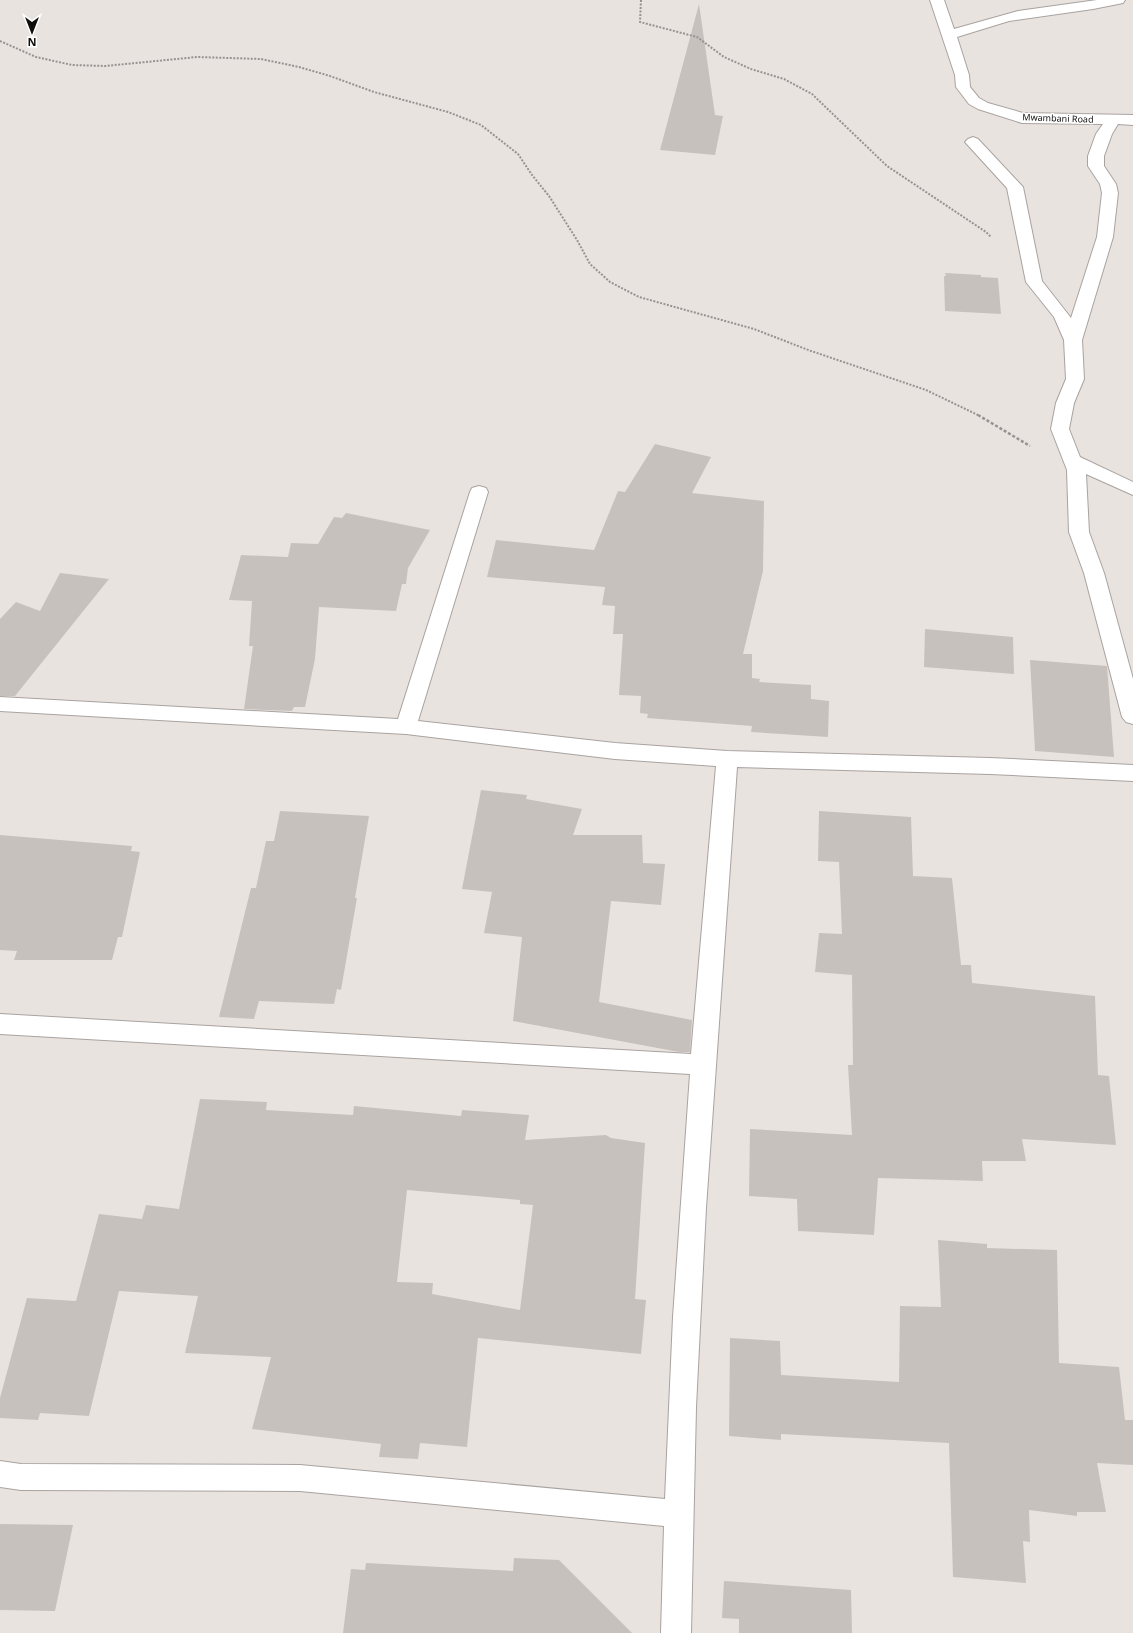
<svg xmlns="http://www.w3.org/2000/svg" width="1133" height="1633" font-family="'Noto Sans',sans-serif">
<rect width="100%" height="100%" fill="#e9e3e0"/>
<!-- building -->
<path fill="#c7c1be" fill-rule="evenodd" d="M 699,4 L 715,115 L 723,116 L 715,155 L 660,150 Z
M 945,273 L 981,275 L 981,277 L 998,278 L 1001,314 L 945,311 L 944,276 L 946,276 Z
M 655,444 L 711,457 L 692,493 L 764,501 L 763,571 L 743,654 L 752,654 L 752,678 L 760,679 L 759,682 L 811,685 L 811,699 L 829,701 L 828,737 L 751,732 L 752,726 L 647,718 L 648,714 L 640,713 L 641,696 L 619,695 L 623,634 L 613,634 L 615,606 L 602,605 L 605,587 L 487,577 L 496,540 L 594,550 L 618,491 L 625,492 Z
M 346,513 L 430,530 L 408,568 L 406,584 L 402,584 L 396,611 L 319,607 L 315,659 L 305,707 L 294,707 L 292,711 L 244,709 L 253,646 L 249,646 L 252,601 L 229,600 L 241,555 L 288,557 L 291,543 L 318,544 L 334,517 L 342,518 Z
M 60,573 L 109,579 L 15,696 L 0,696 L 0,619 L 16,602 L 40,611 Z
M 925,629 L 1013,637 L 1014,674 L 924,667 Z
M 1030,660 L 1107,666 L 1114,757 L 1035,751 Z
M 481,790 L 527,795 L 526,799 L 582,809 L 573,835 L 642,835 L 643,863 L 665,864 L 661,905 L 611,901 L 599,1002 L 692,1020 L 690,1052 L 679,1052 L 513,1021 L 522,937 L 484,933 L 492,892 L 462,889 Z
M 280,811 L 369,816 L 355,898 L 357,898 L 341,990 L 337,989 L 334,1004 L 259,1001 L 254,1019 L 219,1017 L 251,888 L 256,888 L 266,841 L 274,841 Z
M 819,811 L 911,817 L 913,876 L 952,878 L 961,965 L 971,965 L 972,983 L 1095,996 L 1098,1075 L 1109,1076 L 1116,1145 L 1022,1139 L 1026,1161 L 982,1161 L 983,1181 L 878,1178 L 874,1235 L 798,1231 L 797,1199 L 749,1196 L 750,1129 L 852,1135 L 848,1065 L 853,1065 L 852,975 L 815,972 L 819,933 L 842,934 L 839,862 L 818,861 Z
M 0,835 L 132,846 L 131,851 L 140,852 L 122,937 L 118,937 L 112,960 L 14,960 L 17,951 L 0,950 Z
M 200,1099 L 267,1102 L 266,1110 L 353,1115 L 354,1106 L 461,1116 L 462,1110 L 529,1115 L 525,1140 L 606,1135 L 611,1138 L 645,1143 L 635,1299 L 646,1300 L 641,1354 L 478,1338 L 467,1447 L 420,1443 L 418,1459 L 379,1457 L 381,1444 L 252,1429 L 271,1357 L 185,1353 L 198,1296 L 119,1291 L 89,1416 L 40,1413 L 38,1420 L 0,1418 L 0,1398 L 27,1298 L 76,1301 L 99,1214 L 142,1219 L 146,1205 L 179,1209 ZM 407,1190 L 520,1200 L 520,1204 L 533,1205 L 520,1310 L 432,1294 L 433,1283 L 397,1282 Z
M 938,1240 L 987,1244 L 987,1248 L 1057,1250 L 1059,1363 L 1119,1367 L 1125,1420 L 1133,1420 L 1133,1465 L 1097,1463 L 1106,1512 L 1077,1512 L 1077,1516 L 1029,1510 L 1030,1542 L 1023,1541 L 1026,1583 L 953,1577 L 949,1443 L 781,1434 L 781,1440 L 729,1436 L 730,1338 L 780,1341 L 781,1375 L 899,1382 L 900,1306 L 941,1307 Z
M 0,1524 L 73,1525 L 55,1611 L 0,1610 Z
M 514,1558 L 559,1560 L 632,1633 L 343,1633 L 351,1569 L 365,1570 L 366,1563 L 513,1571 Z
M 724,1581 L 851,1590 L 852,1633 L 739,1633 L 739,1619 L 722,1618 Z"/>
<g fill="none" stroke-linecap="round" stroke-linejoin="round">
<defs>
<path id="minor" d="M 930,0 L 944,0 L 954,29 L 1018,11 L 1097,0 L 1125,0 L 1123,3 L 1093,9 L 1009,21 L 957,37 L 969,75 L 970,87 L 979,98 L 988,103 L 1023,113 L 1133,115 L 1133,125 L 1118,124 L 1112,134 L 1104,156 L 1104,166 L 1116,184 L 1118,193 L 1113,237 L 1082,340 L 1084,379 L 1074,403 L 1069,429 L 1080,457 L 1133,482 L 1133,495 L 1086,474 L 1089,532 L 1104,573 L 1133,679 L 1133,724 L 1126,722 L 1122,717 L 1084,573 L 1069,532 L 1067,470 L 1051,429 L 1056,403 L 1066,379 L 1064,340 L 1054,317 L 1026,282 L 1007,188 L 965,142 L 968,139 L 973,137 L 978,139 L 1023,187 L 1042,281 L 1071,318 L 1097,237 L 1102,193 L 1100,184 L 1088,166 L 1088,156 L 1096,134 L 1103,124 L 1022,123 L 978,109 L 969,104 L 956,87 L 955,75 Z
M 479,486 L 486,488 L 488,492 L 418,721 L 615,743 L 727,751 L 990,758 L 1133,765 L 1133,781 L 990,774 L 737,767 L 706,1208 L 696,1407 L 691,1633 L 661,1633 L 664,1526 L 300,1491 L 21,1490 L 0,1487 L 0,1461 L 21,1464 L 300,1465 L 665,1499 L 673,1317 L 690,1074 L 0,1034 L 0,1014 L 691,1054 L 716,766 L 615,759 L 406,734 L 0,711 L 0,697 L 398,719 L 470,492 L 472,488 Z"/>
</defs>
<!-- minor casing -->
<use href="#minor" stroke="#a9a3a0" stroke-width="2"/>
<!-- path-far1 -->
<path stroke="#979290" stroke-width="2" stroke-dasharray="2 1.5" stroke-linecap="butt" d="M 641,0 L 640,22 L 697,37 L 724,57 L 751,69 L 784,79 L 812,94 L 887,166 L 986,232 L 991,237
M 0,41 L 36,57 L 72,65 L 105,66 L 197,57 L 261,59 L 299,67 L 330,76 L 374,92 L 448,112 L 481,125 L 518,154 L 532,175 L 549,196 L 577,240 L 590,264 L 610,282 L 639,297 L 754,329 L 811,351 L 926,390 L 980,416"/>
<!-- path -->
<path stroke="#979290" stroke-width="2.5" stroke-dasharray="3 2" stroke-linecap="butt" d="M 978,415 L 1030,446"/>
<!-- minor -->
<use href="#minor" fill="#fff" fill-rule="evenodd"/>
</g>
<g text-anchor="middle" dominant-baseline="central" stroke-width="3" stroke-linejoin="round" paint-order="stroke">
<!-- far-street labels -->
<g font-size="9" fill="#0f0d0c" stroke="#fff">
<text transform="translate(1058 118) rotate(2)">Mwambani Road</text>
</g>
</g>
<!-- north arrow -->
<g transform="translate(32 32) rotate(180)" stroke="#ffffff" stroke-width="3" paint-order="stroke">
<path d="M0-3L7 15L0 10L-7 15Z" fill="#0f0d0c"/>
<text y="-6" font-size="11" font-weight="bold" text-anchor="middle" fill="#0f0d0c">N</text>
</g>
</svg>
